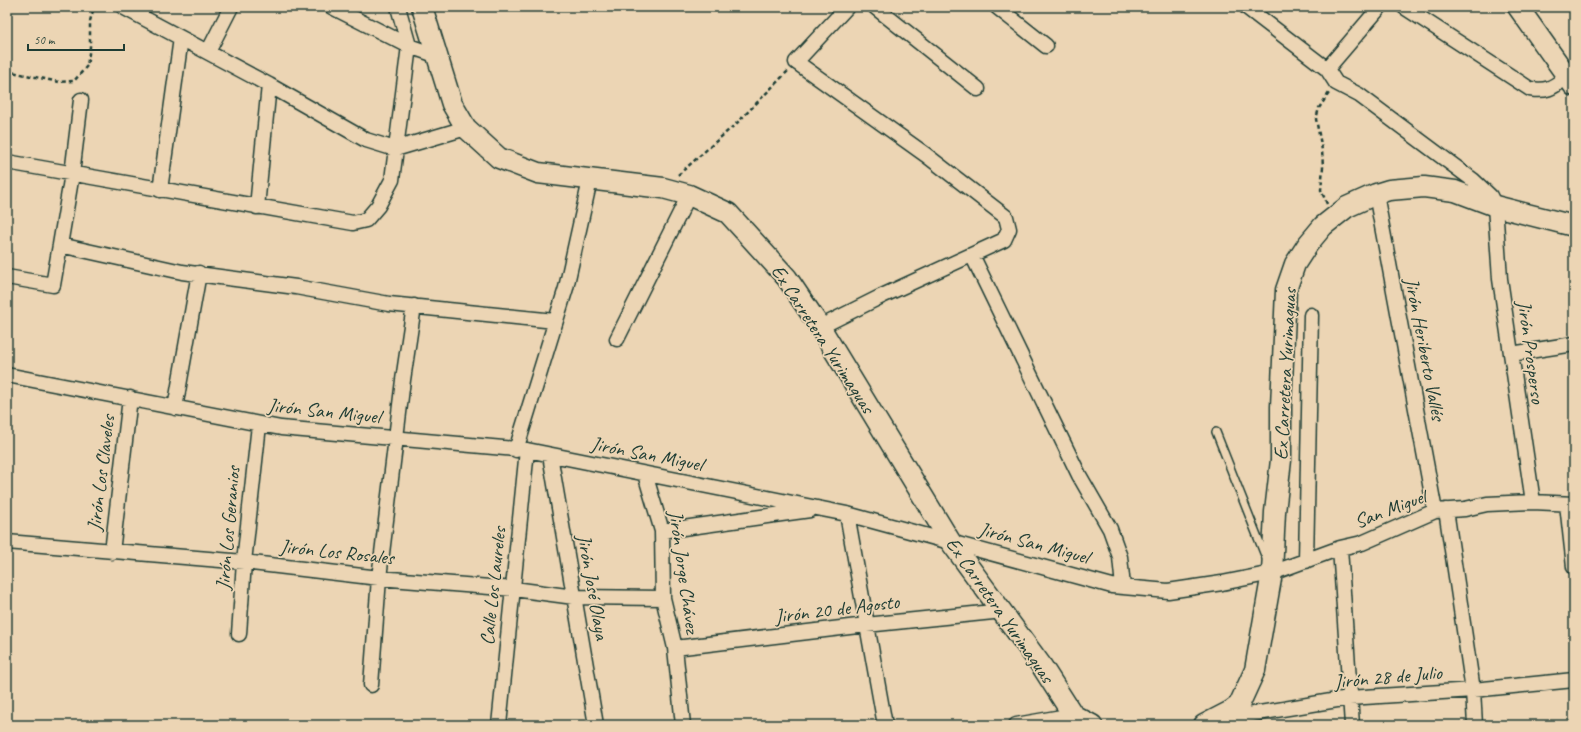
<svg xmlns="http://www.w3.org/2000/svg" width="1581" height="732" font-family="Caveat,sans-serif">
<rect width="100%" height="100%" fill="#ecd5b4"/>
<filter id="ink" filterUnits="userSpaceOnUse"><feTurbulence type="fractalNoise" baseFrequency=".025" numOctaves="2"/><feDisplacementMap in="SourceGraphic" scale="8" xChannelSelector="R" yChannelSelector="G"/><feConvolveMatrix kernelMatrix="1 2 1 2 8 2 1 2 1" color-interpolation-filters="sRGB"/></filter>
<g filter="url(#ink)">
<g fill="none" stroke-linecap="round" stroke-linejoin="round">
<defs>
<path id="lane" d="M 1216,432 L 1266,558"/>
<path id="street" d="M 123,7 L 269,85 L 366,140 L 395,149 L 466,128
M 332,7 L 409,46 L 435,55
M 875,7 L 978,89
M 997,7 L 1046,46
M 1246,7 L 1327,69 L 1336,83 L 1359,95 L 1473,180 L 1490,196 L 1495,206 L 1500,279 L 1533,502
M 1404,7 L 1530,89 C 1548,92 1553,87 1567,77
M 208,52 L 231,7
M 1327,69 L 1380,7
M 7,162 L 353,223 L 366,220 L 378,206 L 392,180 L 409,46 L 398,7
M 160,190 L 181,38
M 1376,194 L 1435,511
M 257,207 L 269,85
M 60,245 L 72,174 L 81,100
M 972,255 L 1079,475 L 1110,529 L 1120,557 L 1123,587
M 7,277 L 53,285 L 60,245 L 182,272 L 296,287 L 389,304 L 555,321
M 820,327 L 882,296 L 1004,240 L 1009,229 L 1006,217 L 926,155 L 796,62 L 847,7
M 617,339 L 689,195
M 1511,354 L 1574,344
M 7,375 L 281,428 L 527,450 L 847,514 L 1112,586 L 1168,591 L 1222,583 L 1272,573 L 1340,548 L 1362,543 L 1435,511 L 1465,509 L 1487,504 L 1533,502 L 1574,504
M 175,408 L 199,273
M 516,450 L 566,288 L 590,180
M 550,455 L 596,725
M 645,474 L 662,531 L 663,598 L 675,648 L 683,725
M 1567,504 L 1574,567
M 1446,510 L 1473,690 L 1475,725
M 847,514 L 885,725
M 662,531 L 810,510
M 7,542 L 244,562 L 379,578 L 514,589 L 574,597 L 663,598
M 1340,548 L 1352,725
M 112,552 L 130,398
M 1306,561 L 1311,315
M 239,634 L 244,562 L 259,425
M 675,648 L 866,625 L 1003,611
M 371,685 L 379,578 L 403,380 L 414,306
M 1224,720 L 1241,716 L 1349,698 L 1473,690 L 1574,680
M 499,725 L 527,450
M 1016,725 L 1073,715"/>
<path id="secondary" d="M 422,7 L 452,104 L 466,128 L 499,158 L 538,173 L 663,188 L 689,195 L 728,213 L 787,278 L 820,327 L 950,541 L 1041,665 L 1073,715 L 1092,725
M 1518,7 L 1574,86
M 1204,725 L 1231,711 L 1239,705 L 1255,670 L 1272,573 L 1275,512 L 1281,460 L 1281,407 L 1286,290 L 1295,264 L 1308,244 L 1323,226 L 1347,207 L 1376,194 L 1389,190 L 1424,187 L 1455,191 L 1495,206 L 1574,226"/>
</defs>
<!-- lane casing -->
<use href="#lane" stroke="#1f3d34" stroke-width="10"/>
<!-- street casing -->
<use href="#street" stroke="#1f3d34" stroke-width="17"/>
<!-- secondary casing -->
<use href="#secondary" stroke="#1f3d34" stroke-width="23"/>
<!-- path -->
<path stroke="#1f3d34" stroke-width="2.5" stroke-dasharray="4 3" stroke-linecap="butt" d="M 7,71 L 59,82 L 74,81 L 87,66 L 90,47 L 90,21 L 94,7
M 678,175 L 738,122 L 788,71
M 1327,204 L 1321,190 L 1323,167 L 1322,150 L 1316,119 L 1319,108 L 1329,93"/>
<!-- lane -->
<use href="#lane" stroke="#ecd5b4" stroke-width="7"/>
<!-- street -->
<use href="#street" stroke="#ecd5b4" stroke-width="14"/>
<!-- secondary -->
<use href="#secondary" stroke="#ecd5b4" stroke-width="20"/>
</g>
</g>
<g text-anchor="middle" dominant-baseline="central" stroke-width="3.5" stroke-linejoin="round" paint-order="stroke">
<!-- street labels -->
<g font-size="20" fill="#1f3d34" stroke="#ecd5b4">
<text transform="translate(823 339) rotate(57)">Ex Carretera Yurimaguas</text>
<text transform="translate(1425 349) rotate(79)">Jirón Heriberto Vallés</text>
<text transform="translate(1531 352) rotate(82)">Jirón Prosperso</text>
<text transform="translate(1285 374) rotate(-87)">Ex Carretera Yurimaguas</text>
<text transform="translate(324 411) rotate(6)">Jirón San Miguel</text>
<text transform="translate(647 454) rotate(11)">Jirón San Miguel</text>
<text transform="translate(101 473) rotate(-83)">Jirón Los Claveles</text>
<text transform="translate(1390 509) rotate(-21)">San Miguel</text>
<text transform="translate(228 528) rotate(-85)">Jirón Los Geranios</text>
<text transform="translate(1034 543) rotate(15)">Jirón San Miguel</text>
<text transform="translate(337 552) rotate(6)">Jirón Los Rosales</text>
<text transform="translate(684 572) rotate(82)">Jirón Jorge Chávez</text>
<text transform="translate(493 586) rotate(-84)">Calle Los Laureles</text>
<text transform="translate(593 587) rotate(80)">Jirón José Olaya</text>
<text transform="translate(837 609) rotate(-7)">Jirón 20 de Agosto</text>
<text transform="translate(1000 610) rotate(55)">Ex Carretera Yurimaguas</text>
<text transform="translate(1388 677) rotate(-5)">Jirón 28 de Julio</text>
</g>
</g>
<!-- margin -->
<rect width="1581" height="732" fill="none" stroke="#ecd5b4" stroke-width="24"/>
<rect x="12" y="12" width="1557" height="708" fill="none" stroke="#1f3d34" stroke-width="1.5" filter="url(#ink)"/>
<!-- scale -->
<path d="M28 44v6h96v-6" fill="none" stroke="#1f3d34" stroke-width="2"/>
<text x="34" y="44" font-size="12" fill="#1f3d34" stroke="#ecd5b4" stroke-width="3" paint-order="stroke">50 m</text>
</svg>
